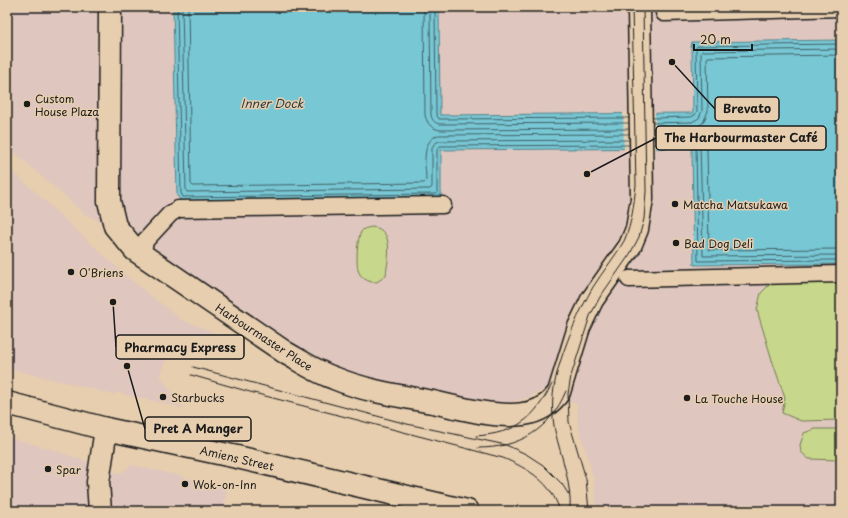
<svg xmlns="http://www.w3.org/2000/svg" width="848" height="518" font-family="'Playpen Sans',sans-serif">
<rect width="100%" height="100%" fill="#e7ceaf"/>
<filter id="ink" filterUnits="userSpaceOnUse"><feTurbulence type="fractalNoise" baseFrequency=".025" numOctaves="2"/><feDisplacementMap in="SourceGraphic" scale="8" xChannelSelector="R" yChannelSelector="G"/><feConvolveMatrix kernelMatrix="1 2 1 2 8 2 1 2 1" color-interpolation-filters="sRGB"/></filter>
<g filter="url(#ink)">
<!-- built -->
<path fill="#dfc6be" d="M 7,7 L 841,7 L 841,511 L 597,511 L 594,480 L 578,424 L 577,404 L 538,391 L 528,398 L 517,401 L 503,403 L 478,401 L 434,392 L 328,368 L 141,243 L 85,214 L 7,146 Z
M 7,166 L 124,274 L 180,319 L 213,332 L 168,353 L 160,376 L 183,408 L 115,392 L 114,395 L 100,391 L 7,368 Z
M 7,437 L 54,450 L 120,474 L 131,465 L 177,475 L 227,489 L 223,511 L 7,511 Z"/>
<!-- green -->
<path fill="#c7d78b" stroke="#727a54" d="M 372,227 C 395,229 388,258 386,275 C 383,277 380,281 376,282 C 368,283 360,277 358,270 C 356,262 357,239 361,232 C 363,228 368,228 372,227 Z
M 841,281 L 841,420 L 801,421 L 782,413 L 785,398 L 772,360 L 757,310 L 761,293 L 771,283 Z
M 815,429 L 841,429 L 841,460 L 809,459 L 801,452 L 800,445 L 804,433 Z"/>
<!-- water -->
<path fill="#78c7d4" stroke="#53838a" d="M 173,7 L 439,7 L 440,115 L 692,113 L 693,111 L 692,48 L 691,48 L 692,42 L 841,40 L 841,264 L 694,265 L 692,148 L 441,150 L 441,198 L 182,201 L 177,196 Z"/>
<!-- pier -->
<path fill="#e7ceaf" d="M 623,112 L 655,112 L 656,150 L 624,151 Z"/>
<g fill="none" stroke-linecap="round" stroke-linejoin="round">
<!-- shore -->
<path stroke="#416066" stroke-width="1" d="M 177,7 L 181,193 L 183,197 L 436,194 L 437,192 L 437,150 L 440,146 L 629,145
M 182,7 L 186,190 L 187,192 L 430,189 L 432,187 L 432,148 L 434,144 L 439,141 L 629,140
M 188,7 L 191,184 L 193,186 L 424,183 L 426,181 C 426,166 420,142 438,135 L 629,134
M 424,7 L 425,115 C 427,124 432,129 441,130 L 629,129
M 430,7 L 431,115 C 432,121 436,124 441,124 L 629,123
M 435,7 L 436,114 L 439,119 L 629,118
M 653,118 L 691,117 L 695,115 L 697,111 L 696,48 L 697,46 L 841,44
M 653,123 L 692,122 L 699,118 L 702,111 L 701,53 L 702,51 L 841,49
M 653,129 L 694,128 L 703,123 L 708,111 L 707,59 L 708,57 L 841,55
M 653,133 C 670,133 705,125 707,148 L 709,250 L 841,249
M 653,139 L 693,139 L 697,140 L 700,144 L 703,256 L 841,255
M 653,144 L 692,144 L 696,147 L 698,261 L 841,260"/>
<defs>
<path id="pedestrian" d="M 664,13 L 841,8
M 142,256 L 145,241 L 170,214 L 178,209 L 443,205
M 629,279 L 841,274"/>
<path id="minor" d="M 110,7 L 109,201 L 115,226 L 135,250 L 286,353 C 302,362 317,372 334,378 C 365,391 400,396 433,402 C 458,408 498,418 523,414 C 538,412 551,404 559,392 L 579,327 L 592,300 L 630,246 L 637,229 L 642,199 L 639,7"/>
<path id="tertiary" d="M 100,511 L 98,482 L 106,429"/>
<path id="secondary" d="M 7,403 L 106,429 L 237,457 L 467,511"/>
</defs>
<!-- pedestrian casing -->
<use href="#pedestrian" stroke="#1c1c1c" stroke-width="19"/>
<!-- minor casing -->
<use href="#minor" stroke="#1c1c1c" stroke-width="25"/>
<!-- tertiary casing -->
<use href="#tertiary" stroke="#1c1c1c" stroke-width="25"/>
<!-- secondary casing -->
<use href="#secondary" stroke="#1c1c1c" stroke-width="25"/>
<!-- pedestrian -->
<use href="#pedestrian" stroke="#e7ceaf" stroke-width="16"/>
<!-- minor -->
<use href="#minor" stroke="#e7ceaf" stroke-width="22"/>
<!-- tertiary -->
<use href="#tertiary" stroke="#e7ceaf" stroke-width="22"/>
<!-- secondary -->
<use href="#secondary" stroke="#e7ceaf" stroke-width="22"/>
<!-- tram -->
<path stroke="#1c1c1c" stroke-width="1" d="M 193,367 L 407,424 L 506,445 L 526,454 L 543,465 L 562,484 L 569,495
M 191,375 L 250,392 L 503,458 C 529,469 551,482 560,511
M 476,436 C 517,433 534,419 552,384
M 478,448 C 519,448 550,430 566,391
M 570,511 C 572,483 561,457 555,431 C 551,412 552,392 557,373 C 564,346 579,311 593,287 C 603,271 615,257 624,241 C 632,224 634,203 636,185 L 632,7
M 589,511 L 586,479 L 569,422 L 568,394 L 571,376 L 590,316 L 600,297 L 630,254 L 639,237 L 644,219 L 646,191 L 643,7"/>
</g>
</g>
<!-- markers -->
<g fill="#1c1c1c" stroke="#e7ceaf" stroke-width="1.5">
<circle cx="27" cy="104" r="4"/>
<circle cx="675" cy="204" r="4"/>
<circle cx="676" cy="243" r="4"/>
<circle cx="71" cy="272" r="4"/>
<circle cx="163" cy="397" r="4"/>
<circle cx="687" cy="398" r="4"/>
<circle cx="48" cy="469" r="4"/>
<circle cx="185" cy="484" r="4"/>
</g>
<g text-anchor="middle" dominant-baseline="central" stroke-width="3" stroke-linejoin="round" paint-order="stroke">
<!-- poi labels -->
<g font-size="11" fill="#1c1c1c" stroke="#e7ceaf" text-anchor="start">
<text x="35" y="98">Custom<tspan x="35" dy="13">House Plaza</tspan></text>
<text x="683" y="204">Matcha Matsukawa</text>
<text x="684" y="243">Bad Dog Deli</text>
<text x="79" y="272">O'Briens</text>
<text x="171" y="397">Starbucks</text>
<text x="695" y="398">La Touche House</text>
<text x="56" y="469">Spar</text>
<text x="193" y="484">Wok-on-Inn</text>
</g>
<!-- street labels -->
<g font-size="11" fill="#1c1c1c" stroke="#e7ceaf">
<text transform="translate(264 337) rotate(33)">Harbourmaster Place</text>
<text transform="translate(237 458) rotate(13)">Amiens Street</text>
</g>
<!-- water labels -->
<g font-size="12" font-style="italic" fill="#2e3e41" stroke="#e7ceaf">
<text x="272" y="103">Inner Dock</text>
</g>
</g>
<!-- callouts -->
<path fill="none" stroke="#1c1c1c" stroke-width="1.5" d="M672 62L715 109M587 174L656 138M113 302L116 347M127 366L145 429"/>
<g fill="#1c1c1c" stroke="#e7ceaf" stroke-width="1.5">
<circle cx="672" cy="62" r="4"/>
<circle cx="587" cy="174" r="4"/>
<circle cx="113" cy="302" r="4"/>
<circle cx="127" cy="366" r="4"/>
</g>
<g fill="#e7ceaf" stroke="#1c1c1c" stroke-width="1.5">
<rect x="715" y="97" width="64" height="24" rx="4"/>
<rect x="656" y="126" width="170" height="24" rx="4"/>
<rect x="116" y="335" width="128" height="24" rx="4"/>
<rect x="145" y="417" width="106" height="24" rx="4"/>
</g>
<g font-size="12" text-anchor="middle" font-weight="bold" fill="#1c1c1c">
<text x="747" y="113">Brevato</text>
<text x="741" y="142">The Harbourmaster Café</text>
<text x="180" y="352">Pharmacy Express</text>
<text x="198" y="433">Pret A Manger</text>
</g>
<!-- margin -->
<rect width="848" height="518" fill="none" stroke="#e7ceaf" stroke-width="24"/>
<rect x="12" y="12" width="824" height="494" fill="none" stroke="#1c1c1c" stroke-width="1.5" filter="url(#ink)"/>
<!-- scale -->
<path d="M694 44v6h58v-6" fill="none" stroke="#1c1c1c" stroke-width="2"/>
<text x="700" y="44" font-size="12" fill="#1c1c1c" stroke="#e7ceaf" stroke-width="3" paint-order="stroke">20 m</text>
</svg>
